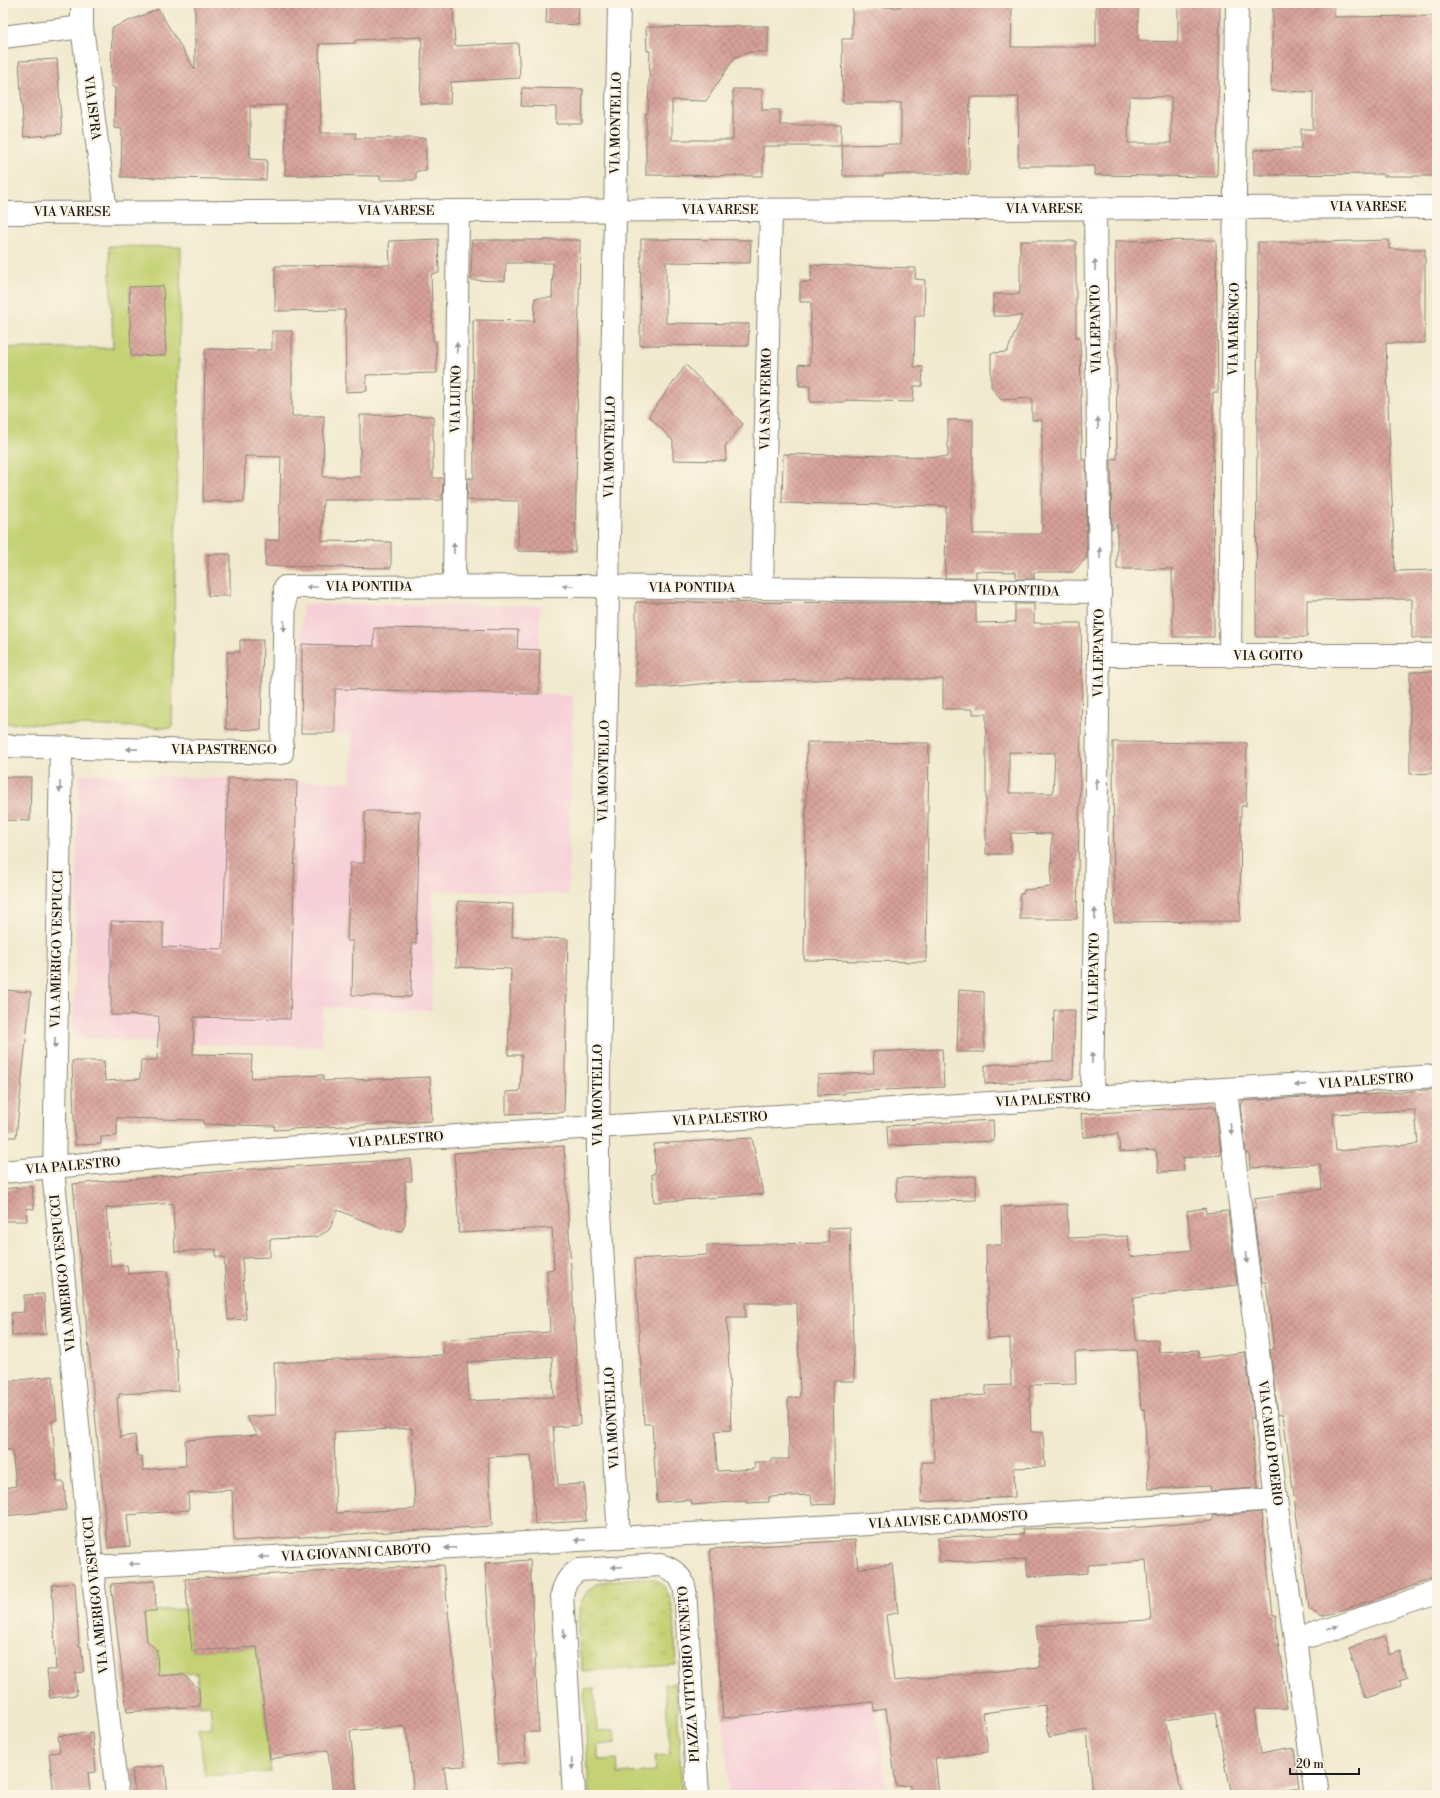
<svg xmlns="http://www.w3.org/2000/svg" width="1440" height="1798" font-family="'Libre Bodoni',serif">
<defs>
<pattern id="park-tufts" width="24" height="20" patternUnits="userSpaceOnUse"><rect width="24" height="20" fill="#c4d274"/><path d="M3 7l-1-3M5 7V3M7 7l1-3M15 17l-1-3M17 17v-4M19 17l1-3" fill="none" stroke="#a8b464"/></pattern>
<pattern id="building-cross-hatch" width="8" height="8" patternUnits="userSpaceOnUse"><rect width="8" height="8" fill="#d6a099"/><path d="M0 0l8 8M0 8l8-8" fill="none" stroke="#b78983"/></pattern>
</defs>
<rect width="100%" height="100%" fill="#fcf5e5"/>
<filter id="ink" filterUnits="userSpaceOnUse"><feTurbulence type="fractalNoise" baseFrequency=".025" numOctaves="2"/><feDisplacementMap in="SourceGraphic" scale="8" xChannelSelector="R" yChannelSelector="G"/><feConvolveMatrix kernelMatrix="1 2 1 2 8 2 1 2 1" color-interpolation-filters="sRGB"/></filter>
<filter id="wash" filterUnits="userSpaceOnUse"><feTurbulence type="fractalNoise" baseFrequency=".012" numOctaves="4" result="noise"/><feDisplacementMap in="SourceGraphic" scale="16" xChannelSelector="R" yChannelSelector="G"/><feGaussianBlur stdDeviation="0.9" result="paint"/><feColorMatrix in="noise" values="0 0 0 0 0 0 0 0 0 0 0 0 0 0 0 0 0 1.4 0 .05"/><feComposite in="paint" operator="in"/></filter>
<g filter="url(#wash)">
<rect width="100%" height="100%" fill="#f0e9cd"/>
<!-- built -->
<path fill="#f6cfd7" d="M 302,604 L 540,606 L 539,694 L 573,696 L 568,895 L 433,890 L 432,1010 L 323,1007 L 322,1047 L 158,1043 L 73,1037 L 79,774 L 351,782 L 352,734 L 301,733 Z
M 855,1540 L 870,1683 L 874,1710 L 877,1710 L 887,1795 L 729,1795 L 711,1552 L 715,1549 Z"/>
<!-- green -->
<path fill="#c4d274" stroke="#707748" d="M 109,246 L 181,247 L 172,728 L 3,723 L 3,348 L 113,348 Z
M 188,1609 L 192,1651 L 257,1647 L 271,1772 L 205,1776 L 199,1730 L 212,1728 L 210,1705 L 200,1706 L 197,1673 L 158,1676 L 157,1650 L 147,1641 L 144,1611 Z
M 676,1683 L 682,1795 L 589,1795 L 584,1689 L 594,1688 L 597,1731 L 614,1730 L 615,1743 L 598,1745 L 598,1760 L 617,1759 L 618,1774 L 656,1771 L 655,1756 L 670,1755 L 665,1684 Z"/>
<!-- park -->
<path fill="url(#park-tufts)" stroke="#707748" d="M 639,1578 C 645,1578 652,1578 657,1581 C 679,1592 674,1643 676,1665 L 582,1671 C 580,1642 567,1595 601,1582 Z"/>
<g id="blocks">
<!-- building -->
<path fill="url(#building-cross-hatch)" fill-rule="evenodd" d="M 195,3 L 453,3 L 455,46 L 518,43 L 520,78 L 451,82 L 450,104 L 420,104 L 422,37 L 355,40 L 355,43 L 319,44 L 321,133 L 356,133 L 355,138 L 426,138 L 426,171 L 416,171 L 416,180 L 380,180 L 380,176 L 285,175 L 286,105 L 250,106 L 250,159 L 267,160 L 266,180 L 121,177 L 122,129 L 114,128 L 115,87 L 111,87 L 112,28 L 158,9 L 195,70 Z
M 547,3 L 579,3 L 578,25 L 546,23 Z
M 900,3 L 1012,3 L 1011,47 L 1096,47 L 1096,3 L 1138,3 L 1138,41 L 1178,42 L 1178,3 L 1220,3 L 1217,177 L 1095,175 L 1095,166 L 1018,166 L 1019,97 L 970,97 L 969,174 L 884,174 L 884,176 L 843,176 L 842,145 L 901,144 L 901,103 L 843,103 L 842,39 L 852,39 L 852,7 L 900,7 ZM 1129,96 L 1171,97 L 1171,143 L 1128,143 Z
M 1273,3 L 1334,3 L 1334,17 L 1434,16 L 1434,26 L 1437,26 L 1437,176 L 1383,176 L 1383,174 L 1254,175 L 1254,150 L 1301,149 L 1301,129 L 1313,129 L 1313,92 L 1271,91 Z
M 768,26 L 768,52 L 750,52 L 735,57 L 706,101 L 672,100 L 672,140 L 733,140 L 733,89 L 762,89 L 762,110 L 780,110 L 780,125 L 841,125 L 841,146 L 763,146 L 763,176 L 646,175 L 646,113 L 648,113 L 650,51 L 647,51 L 646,27 Z
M 57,59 L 62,134 L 24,137 L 19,61 Z
M 522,88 L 583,89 L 582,124 L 556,124 L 556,107 L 521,106 Z
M 438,239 L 439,273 L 431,274 L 433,341 L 436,341 L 437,373 L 366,375 L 367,391 L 346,392 L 345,310 L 275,311 L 275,266 L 390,265 L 389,241 Z
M 641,239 L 751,240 L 750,263 L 666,262 L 666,323 L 749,324 L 748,346 L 640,345 Z
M 472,240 L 580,240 L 575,552 L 518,551 L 519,501 L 467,500 L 468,478 L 474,478 L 473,320 L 534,321 L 535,298 L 552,298 L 553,263 L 506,263 L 505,281 L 471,280 Z
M 1216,240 L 1218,392 L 1213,392 L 1214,637 L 1173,637 L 1172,569 L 1117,569 L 1117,524 L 1112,530 L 1111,459 L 1117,459 L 1115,241 Z
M 1389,240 L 1389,249 L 1425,249 L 1425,343 L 1386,343 L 1388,402 L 1395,571 L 1437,570 L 1437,638 L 1412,638 L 1412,599 L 1307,600 L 1307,637 L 1256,637 L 1258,242 L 1318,242 Z
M 1020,241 L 1076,241 L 1076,337 L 1080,337 L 1082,460 L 1086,460 L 1087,557 L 1073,572 L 1034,572 L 1034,579 L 1016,579 L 1016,572 L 976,571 L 976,578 L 945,578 L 946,506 L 782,503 L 783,454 L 948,457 L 948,420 L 973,420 L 973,534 L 1042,534 L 1042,420 L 1032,420 L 1032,398 L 1001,400 L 991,386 L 991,353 L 1007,352 L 1022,316 L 993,316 L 993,294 L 1020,294 Z
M 811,265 L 916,268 L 915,279 L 925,280 L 924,316 L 915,316 L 914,367 L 923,367 L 922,386 L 914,386 L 913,402 L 845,400 L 845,402 L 810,402 L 810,386 L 799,386 L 799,364 L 810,365 L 811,302 L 800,302 L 800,282 L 811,282 Z
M 163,286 L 166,355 L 131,356 L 129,287 Z
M 272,331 L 292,331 L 292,416 L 324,416 L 323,477 L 360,477 L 360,415 L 433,416 L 433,478 L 443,478 L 442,500 L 323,500 L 322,541 L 391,542 L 391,568 L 265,566 L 266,540 L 279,540 L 281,457 L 245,456 L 244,502 L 203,501 L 205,349 L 272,350 Z
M 686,365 L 743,424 L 725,446 L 726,461 L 673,460 L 673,441 L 649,416 Z
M 208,554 L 230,554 L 230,596 L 208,596 Z
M 636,602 L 976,603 L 976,623 L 1015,622 L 1015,604 L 1034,604 L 1034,623 L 1081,623 L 1082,686 L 1077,919 L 1020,919 L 1020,894 L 1023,894 L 1024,890 L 1051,887 L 1052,834 L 1011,833 L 1011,854 L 986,854 L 986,714 L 973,714 L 973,709 L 943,709 L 943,679 L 847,679 L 741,682 L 741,680 L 669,687 L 636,687 ZM 1009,752 L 1055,753 L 1053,793 L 1009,793 Z
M 374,628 L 518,630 L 517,649 L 540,650 L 539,694 L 335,689 L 335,733 L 301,733 L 302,644 L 374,646 Z
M 240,640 L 263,640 L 261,730 L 226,729 L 227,652 L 240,652 Z
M 1437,671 L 1437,773 L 1410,774 L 1410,672 Z
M 807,742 L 929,743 L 926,962 L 804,960 Z
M 1113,742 L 1247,743 L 1246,806 L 1241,806 L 1240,921 L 1114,922 Z
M 3,777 L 31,777 L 30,821 L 3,820 Z
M 228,778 L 297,781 L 290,1019 L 194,1017 L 193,1054 L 252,1055 L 251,1078 L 323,1075 L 323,1081 L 430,1077 L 432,1121 L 274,1130 L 275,1126 L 203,1124 L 203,1120 L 117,1118 L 117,1136 L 101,1137 L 101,1144 L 75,1145 L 72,1061 L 104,1061 L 105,1081 L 140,1079 L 141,1060 L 157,1060 L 159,1016 L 111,1015 L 111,921 L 163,922 L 163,947 L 223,949 Z
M 365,811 L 420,812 L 416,944 L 412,943 L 411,997 L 352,995 L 353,941 L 347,941 L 350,863 L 364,863 Z
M 458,901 L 513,904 L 512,937 L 568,939 L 564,1112 L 506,1114 L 506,1092 L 520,1091 L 522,1055 L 508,1055 L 511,969 L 456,967 Z
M 3,990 L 31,992 L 16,1137 L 3,1137 Z
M 959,990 L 984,992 L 984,1052 L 957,1052 Z
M 1054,1010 L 1075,1010 L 1073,1079 L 985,1084 L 985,1065 L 1053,1061 Z
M 942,1049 L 944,1087 L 845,1092 L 845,1094 L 818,1095 L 818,1075 L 874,1073 L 873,1052 Z
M 1437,1089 L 1437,1578 L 1321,1617 L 1309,1609 L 1283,1414 L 1278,1415 L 1270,1350 L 1274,1349 L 1266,1282 L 1262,1282 L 1253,1208 L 1256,1208 L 1254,1198 L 1322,1189 L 1320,1164 L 1250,1168 L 1249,1153 L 1246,1153 L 1240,1104 L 1242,1104 L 1242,1101 L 1366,1093 L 1366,1095 ZM 1415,1110 L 1418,1144 L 1336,1151 L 1333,1114 Z
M 1215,1106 L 1221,1155 L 1183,1158 L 1184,1171 L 1159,1172 L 1156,1150 L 1120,1152 L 1118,1134 L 1083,1137 L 1081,1114 Z
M 993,1120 L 994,1141 L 888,1146 L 887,1126 Z
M 752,1138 L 763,1194 L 654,1202 L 652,1174 L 655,1173 L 654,1144 Z
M 564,1146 L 580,1425 L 553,1427 L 558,1485 L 584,1484 L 586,1521 L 535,1524 L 531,1455 L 488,1457 L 492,1526 L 234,1541 L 232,1490 L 188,1493 L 189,1510 L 127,1515 L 130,1546 L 108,1548 L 73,1184 L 238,1170 L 411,1159 L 412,1181 L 405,1181 L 405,1224 L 402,1231 L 380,1228 L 338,1210 L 329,1230 L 317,1237 L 270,1239 L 270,1257 L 242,1258 L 246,1319 L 228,1320 L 224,1257 L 216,1257 L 216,1249 L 175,1252 L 173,1203 L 106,1208 L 111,1267 L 127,1265 L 128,1274 L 167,1271 L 174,1348 L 176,1348 L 178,1391 L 119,1394 L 119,1398 L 117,1398 L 120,1437 L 135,1435 L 137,1456 L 142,1456 L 143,1470 L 186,1466 L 185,1440 L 258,1435 L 246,1417 L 276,1415 L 274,1363 L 443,1355 L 443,1340 L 550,1332 L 547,1270 L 554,1269 L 552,1228 L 459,1233 L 454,1153 ZM 552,1356 L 554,1397 L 469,1401 L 467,1362 ZM 412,1428 L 415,1509 L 336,1513 L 334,1432 Z
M 976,1176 L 976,1200 L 897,1202 L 896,1178 Z
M 32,1186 L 34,1209 L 26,1208 L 27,1221 L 3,1221 L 3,1189 Z
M 1067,1204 L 1068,1238 L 1128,1236 L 1130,1257 L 1192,1250 L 1187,1211 L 1205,1208 L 1206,1213 L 1228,1211 L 1237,1285 L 1133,1298 L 1136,1341 L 1158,1340 L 1159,1352 L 1198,1350 L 1199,1358 L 1245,1352 L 1254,1418 L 1250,1418 L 1258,1488 L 1211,1491 L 1210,1486 L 1149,1489 L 1144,1409 L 1141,1409 L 1136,1350 L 1075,1352 L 1076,1384 L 1029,1385 L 1031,1432 L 1043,1432 L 1045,1467 L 1014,1468 L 1015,1497 L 921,1502 L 922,1462 L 934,1462 L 931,1398 L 986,1395 L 986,1386 L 1011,1385 L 1010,1338 L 988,1339 L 986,1245 L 1002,1245 L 1001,1207 Z
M 850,1227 L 854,1381 L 833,1381 L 835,1504 L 812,1505 L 811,1495 L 769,1497 L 769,1502 L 746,1503 L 746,1501 L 692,1505 L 691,1500 L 657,1502 L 652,1424 L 644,1424 L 635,1259 L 707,1255 L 707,1245 L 829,1243 L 828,1228 ZM 745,1303 L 797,1303 L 800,1397 L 788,1398 L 789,1459 L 772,1459 L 772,1462 L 754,1462 L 755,1469 L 717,1471 L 715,1431 L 731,1430 L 727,1317 L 746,1317 Z
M 44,1294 L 46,1334 L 12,1336 L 11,1313 L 24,1312 L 24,1295 Z
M 53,1376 L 57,1420 L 52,1421 L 57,1482 L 64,1482 L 66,1510 L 3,1516 L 3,1488 L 16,1486 L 12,1450 L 3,1450 L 3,1382 Z
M 1261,1512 L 1273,1615 L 1276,1615 L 1277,1635 L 1288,1708 L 1254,1709 L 1260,1754 L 1294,1748 L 1299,1789 L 1266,1795 L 1232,1795 L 1215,1713 L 1165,1720 L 1182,1795 L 1093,1795 L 1087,1730 L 1049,1737 L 1045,1705 L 983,1713 L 988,1752 L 935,1758 L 939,1795 L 910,1795 L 910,1785 L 896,1786 L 886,1709 L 874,1711 L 873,1702 L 723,1718 L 710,1549 L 855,1540 L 858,1569 L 892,1564 L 898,1613 L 886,1615 L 894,1681 L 1041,1667 L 1036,1626 L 1151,1620 L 1146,1561 L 1088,1565 L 1088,1573 L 1028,1577 L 1026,1559 L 939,1562 L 938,1537 L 1023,1534 L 1022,1529 L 1143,1527 L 1213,1521 L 1213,1516 Z
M 530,1560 L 539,1732 L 524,1732 L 526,1762 L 498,1764 L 485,1563 Z
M 443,1565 L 465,1766 L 444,1767 L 448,1795 L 414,1795 L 406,1726 L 350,1731 L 357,1795 L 333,1795 L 328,1750 L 270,1759 L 257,1647 L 192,1651 L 185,1579 Z
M 155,1581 L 156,1611 L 144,1611 L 147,1641 L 157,1650 L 158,1676 L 183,1674 L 199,1689 L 200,1706 L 127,1712 L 111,1584 Z
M 75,1583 L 79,1646 L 81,1646 L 84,1672 L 75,1673 L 77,1695 L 50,1698 L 47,1670 L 56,1670 L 52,1585 Z
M 1385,1636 L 1391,1655 L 1400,1651 L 1408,1678 L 1399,1681 L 1400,1686 L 1365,1697 L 1349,1647 Z
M 92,1732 L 96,1772 L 88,1773 L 90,1791 L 54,1795 L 49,1753 L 60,1752 L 58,1736 Z
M 165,1766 L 168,1795 L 135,1795 L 132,1769 Z"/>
</g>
</g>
<g filter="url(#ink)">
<use href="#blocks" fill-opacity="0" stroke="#868274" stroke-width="1"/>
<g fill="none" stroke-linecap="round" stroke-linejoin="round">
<defs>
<path id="minor" d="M 82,3 L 82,27 L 106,212
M 3,37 L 82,27
M 3,213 L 1437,207
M 454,587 L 458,211
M 762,588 L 771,210
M 1100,655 L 1437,655
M 1230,656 L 1237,3
M 3,746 L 282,753 L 285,587 L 579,586 L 1100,592
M 61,748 L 54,1181 L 94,1586 L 117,1795
M 1226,1090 L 1276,1499 L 1316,1795
M 1092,1097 L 1100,592 L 1095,209
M 3,1172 C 173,1154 344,1144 514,1132 C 822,1112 1130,1096 1437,1076
M 92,1567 L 1014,1516 L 1276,1499
M 1295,1639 L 1313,1635 L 1437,1593
M 574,1795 L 562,1595 C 564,1583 569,1576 579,1570 L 660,1565 C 674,1569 682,1576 685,1590 L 698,1795"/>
<path id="tertiary" d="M 619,1538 L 598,1177 L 598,1127 L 619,3"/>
</defs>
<!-- minor casing -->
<use href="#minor" stroke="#868274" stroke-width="24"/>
<!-- tertiary casing -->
<use href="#tertiary" stroke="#868274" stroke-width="24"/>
<!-- minor -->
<use href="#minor" stroke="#fff" stroke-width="22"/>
<!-- tertiary -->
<use href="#tertiary" stroke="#fff" stroke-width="22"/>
</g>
<!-- one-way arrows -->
<defs><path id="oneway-solid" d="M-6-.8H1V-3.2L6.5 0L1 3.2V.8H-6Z"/></defs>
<g fill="#999">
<use href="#oneway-solid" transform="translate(1095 265) rotate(-91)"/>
<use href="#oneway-solid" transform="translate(457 348) rotate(-89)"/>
<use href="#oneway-solid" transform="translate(1098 423) rotate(-91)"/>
<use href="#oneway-solid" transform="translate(454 548) rotate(-89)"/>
<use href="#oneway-solid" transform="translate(1100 553) rotate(-91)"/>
<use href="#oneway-solid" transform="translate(568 586) rotate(180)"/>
<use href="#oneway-solid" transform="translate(312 587) rotate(180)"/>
<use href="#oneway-solid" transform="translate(284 626) rotate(91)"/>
<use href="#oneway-solid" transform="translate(132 749) rotate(-179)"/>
<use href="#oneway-solid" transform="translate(1097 784) rotate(-89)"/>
<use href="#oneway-solid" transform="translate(60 787) rotate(91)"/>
<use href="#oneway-solid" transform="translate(1095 914) rotate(-89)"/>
<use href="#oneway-solid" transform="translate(55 1043) rotate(91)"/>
<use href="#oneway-solid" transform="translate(1092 1058) rotate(-89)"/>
<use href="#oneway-solid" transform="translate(1300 1085) rotate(176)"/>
<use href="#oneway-solid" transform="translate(1231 1129) rotate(83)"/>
<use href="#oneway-solid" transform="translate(1247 1258) rotate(83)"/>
<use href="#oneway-solid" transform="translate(580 1540) rotate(177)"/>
<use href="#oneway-solid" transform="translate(450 1548) rotate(177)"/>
<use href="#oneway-solid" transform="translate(264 1557) rotate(177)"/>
<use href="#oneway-solid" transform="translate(134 1564) rotate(177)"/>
<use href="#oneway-solid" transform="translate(617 1567) rotate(178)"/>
<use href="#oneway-solid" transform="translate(1333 1628) rotate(-18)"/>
<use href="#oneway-solid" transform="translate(564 1634) rotate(87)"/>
<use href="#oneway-solid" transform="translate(572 1764) rotate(86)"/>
</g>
</g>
<g text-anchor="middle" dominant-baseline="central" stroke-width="4" stroke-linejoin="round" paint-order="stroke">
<!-- street labels -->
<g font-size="13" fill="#1c1c1c" stroke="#fcf5e5">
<text transform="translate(92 108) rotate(83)">VIA ISPRA</text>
<text transform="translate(616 123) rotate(-89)">VIA MONTELLO</text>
<text x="1368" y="207">VIA VARESE</text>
<text x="1044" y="209">VIA VARESE</text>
<text x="720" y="210">VIA VARESE</text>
<text x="396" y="211">VIA VARESE</text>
<text x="72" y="212">VIA VARESE</text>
<text transform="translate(1096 329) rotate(-91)">VIA LEPANTO</text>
<text transform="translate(1234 329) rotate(-89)">VIA MARENGO</text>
<text transform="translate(456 399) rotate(-89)">VIA LUINO</text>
<text transform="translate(766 399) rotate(-89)">VIA SAN FERMO</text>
<text transform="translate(610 447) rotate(-89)">VIA MONTELLO</text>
<text x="369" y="587">VIA PONTIDA</text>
<text x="692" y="588">VIA PONTIDA</text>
<text transform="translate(1016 591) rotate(1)">VIA PONTIDA</text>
<text transform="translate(1099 653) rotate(-89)">VIA LEPANTO</text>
<text x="1268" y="656">VIA GOITO</text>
<text x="224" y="750">VIA PASTRENGO</text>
<text transform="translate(604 771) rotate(-89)">VIA MONTELLO</text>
<text transform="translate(57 949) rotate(-89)">VIA AMERIGO VESPUCCI</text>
<text transform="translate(1094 977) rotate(-89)">VIA LEPANTO</text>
<text transform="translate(1366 1081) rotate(-4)">VIA PALESTRO</text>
<text transform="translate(598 1095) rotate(-90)">VIA MONTELLO</text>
<text transform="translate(1043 1100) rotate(-3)">VIA PALESTRO</text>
<text transform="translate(720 1119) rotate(-3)">VIA PALESTRO</text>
<text transform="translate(396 1140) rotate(-4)">VIA PALESTRO</text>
<text transform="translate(73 1166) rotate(-5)">VIA PALESTRO</text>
<text transform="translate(63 1273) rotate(-96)">VIA AMERIGO VESPUCCI</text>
<text transform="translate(612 1418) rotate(-93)">VIA MONTELLO</text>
<text transform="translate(1270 1443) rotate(83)">VIA CARLO POERIO</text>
<text transform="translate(948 1520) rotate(-3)">VIA ALVISE CADAMOSTO</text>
<text transform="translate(356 1553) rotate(-3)">VIA GIOVANNI CABOTO</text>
<text transform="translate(96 1595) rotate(-96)">VIA AMERIGO VESPUCCI</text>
<text transform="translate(689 1674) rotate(-94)">PIAZZA VITTORIO VENETO</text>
</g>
</g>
<!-- margin -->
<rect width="1440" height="1798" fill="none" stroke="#fcf5e5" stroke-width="16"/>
<!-- scale -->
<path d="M1290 1768v6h69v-6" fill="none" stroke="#1c1c1c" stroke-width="2"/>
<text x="1296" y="1768" font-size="12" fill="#1c1c1c" stroke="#fcf5e5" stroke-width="3" paint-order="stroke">20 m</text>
</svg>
